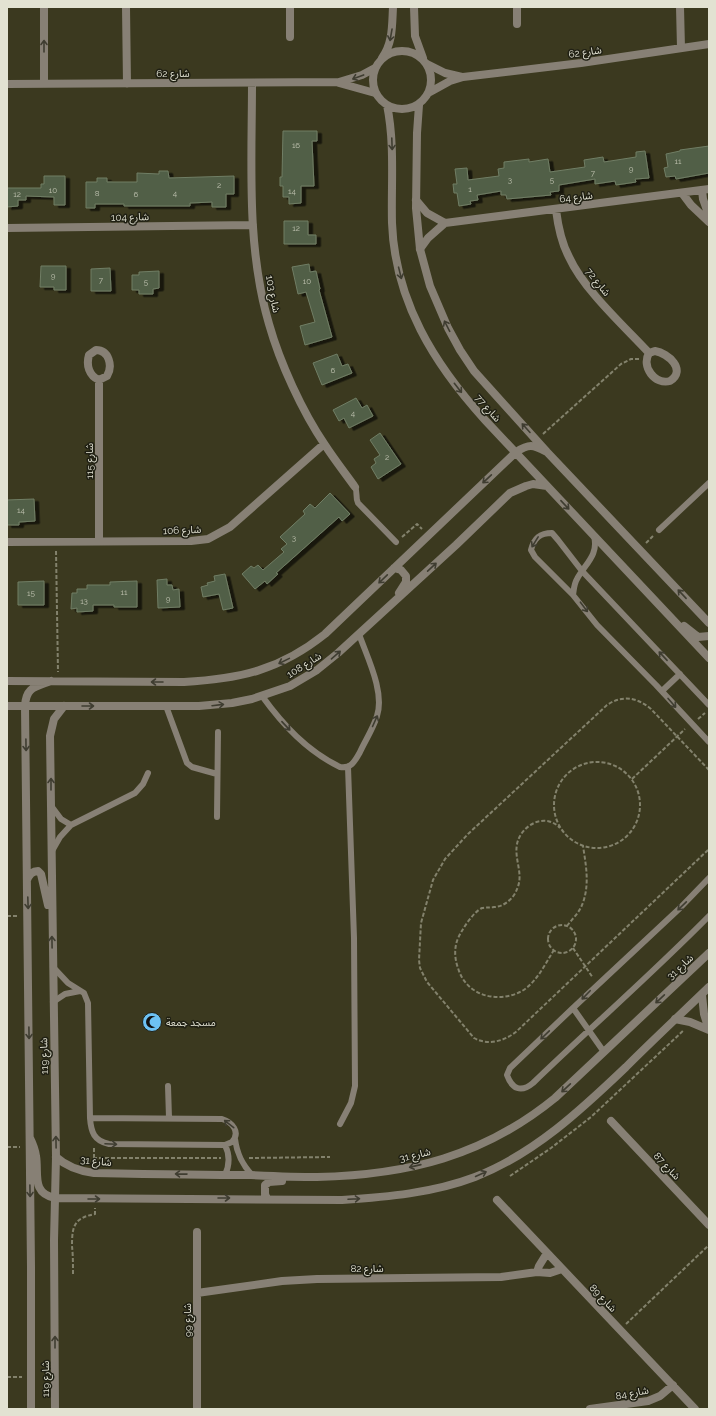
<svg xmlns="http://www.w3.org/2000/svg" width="716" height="1416" font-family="Raleway,'Noto Sans Arabic',sans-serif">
<defs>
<filter id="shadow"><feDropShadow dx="4.5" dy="2.5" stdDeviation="0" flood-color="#0009"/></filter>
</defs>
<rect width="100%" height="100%" fill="#3b391f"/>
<!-- building -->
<path fill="#515e46" stroke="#707e65" filter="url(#shadow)" d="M 283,131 L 317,131 L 317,141 L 312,141 L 314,186 L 301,186 L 301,203 L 289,204 L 289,197 L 283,197 L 283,186 L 280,186 L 280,177 L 282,177 Z
M 709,146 L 709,173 L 676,179 L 675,176 L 666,177 L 664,168 L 668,167 L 666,154 L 680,151 L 680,150 Z
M 645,151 L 649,178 L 635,179 L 636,182 L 616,185 L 615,181 L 595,184 L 595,179 L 559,185 L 559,191 L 550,192 L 551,195 L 507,199 L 506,195 L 501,195 L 501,191 L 477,195 L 478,200 L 470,201 L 471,204 L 459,206 L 457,193 L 454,193 L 453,184 L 457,184 L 455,169 L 467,168 L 468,180 L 499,176 L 498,169 L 504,168 L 504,162 L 529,159 L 529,162 L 548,159 L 550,172 L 585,167 L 584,160 L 603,157 L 604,162 L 636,157 L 636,152 Z
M 159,171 L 168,171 L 169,178 L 234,176 L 234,194 L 226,194 L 226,207 L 212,207 L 212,202 L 190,203 L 190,206 L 124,206 L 124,204 L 95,204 L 95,208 L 86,208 L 86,182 L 97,182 L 97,178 L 107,178 L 107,182 L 137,182 L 137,173 L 159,174 Z
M 44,176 L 65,176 L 65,205 L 54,205 L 54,197 L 26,196 L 26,200 L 18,200 L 18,206 L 7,207 L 7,188 L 41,188 L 41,184 L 44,184 Z
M 284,221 L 308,221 L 308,235 L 316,235 L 316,244 L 284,244 Z
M 309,264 L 310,272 L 316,271 L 320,289 L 319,290 L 332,337 L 305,345 L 300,326 L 315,322 L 306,292 L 298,294 L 292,267 Z
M 41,266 L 66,266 L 66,290 L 54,290 L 54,287 L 40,287 Z
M 110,268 L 111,291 L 91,291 L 91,269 Z
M 159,271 L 159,288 L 153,289 L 153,294 L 139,294 L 139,290 L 132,290 L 132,275 L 139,275 L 139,272 Z
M 337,354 L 342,366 L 348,364 L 352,373 L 322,385 L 313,363 Z
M 356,398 L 362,408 L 367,405 L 373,416 L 349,428 L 344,418 L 339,421 L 333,410 Z
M 380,433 L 401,464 L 378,479 L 371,467 L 376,463 L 374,459 L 380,455 L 370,440 Z
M 330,493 L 350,514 L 342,521 L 339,517 L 276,573 L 278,574 L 267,584 L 265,581 L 255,589 L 242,574 L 251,566 L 254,568 L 258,565 L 263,570 L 284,552 L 281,549 L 287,544 L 280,537 L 305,514 L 303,511 L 310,504 L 315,508 Z
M 34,499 L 35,521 L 19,522 L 19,525 L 7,525 L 7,500 Z
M 225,574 L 233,608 L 223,610 L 219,594 L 203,597 L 201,587 L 208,585 L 207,583 L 215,581 L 214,576 Z
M 167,579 L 167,585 L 172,585 L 173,590 L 179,589 L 180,607 L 158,608 L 157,580 Z
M 44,581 L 44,605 L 18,605 L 18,582 Z
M 137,581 L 137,607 L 114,607 L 114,605 L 93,605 L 93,611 L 77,612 L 77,608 L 71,609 L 72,593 L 77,593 L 77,589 L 87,589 L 87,585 L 110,585 L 110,582 Z"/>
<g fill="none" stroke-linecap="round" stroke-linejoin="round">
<!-- path -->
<path stroke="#83826c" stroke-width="2" stroke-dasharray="4 2" stroke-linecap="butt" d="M 543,434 L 621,364 L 631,359 L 639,359
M 402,537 L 417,524 L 422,529
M 646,543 L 653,536
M 56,551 L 58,672
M 698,719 L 705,713
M554 805a43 43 0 1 1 86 0a43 43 0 1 1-86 0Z
M 709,770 L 651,709 C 637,697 622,695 607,705 L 468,834 L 445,859 L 433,880 L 421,923 L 419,960 L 420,968 L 427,982 L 474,1038 C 488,1046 505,1041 517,1031 L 709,849
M 632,779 L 685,729
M 7,916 L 18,916
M548 939a14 14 0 1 1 28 0a14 14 0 1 1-28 0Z
M 567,926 C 572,919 579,913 582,905 C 590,886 586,865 583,846
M 573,948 L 593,978
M 554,950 C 545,964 537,982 522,991 C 498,1004 466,996 458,968 C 455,960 454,950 457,941 C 460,932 473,912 482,908 C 487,907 490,908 494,907 C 504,907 514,898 517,889 C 524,874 514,860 517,844 C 521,825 545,812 560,828
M 7,1147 L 20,1147
M 93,1158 L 221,1158
M 249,1158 L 330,1157
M 94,1164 L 94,1146
M 510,1176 L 551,1148 L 591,1117 L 684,1030
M 73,1274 C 73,1265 73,1255 72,1246 C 72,1226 74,1218 95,1214 L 95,1208
M 626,1324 L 709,1245
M 7,1377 L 22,1377"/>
<!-- service -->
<path stroke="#878075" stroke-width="6" d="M 355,487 C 358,492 355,497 358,503 L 396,542
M 659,530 L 709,483
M 594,536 C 599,555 585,564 577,579 C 574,584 574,589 573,595 L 597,625 L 656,685 L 709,742
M 573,595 L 535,557 L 531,550 C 534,538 540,533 552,533 L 558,540 L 582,571 L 709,705
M 662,691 L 680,674
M 262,696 C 283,725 307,751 340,767 C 351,769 355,761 360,752 C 365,741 373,729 377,716 C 385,692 367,657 359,634
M 166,706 L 187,763 L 192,767 L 217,774
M 52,807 L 61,819 L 71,825
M 217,817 L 218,732
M 52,851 L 60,837 L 71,825 L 135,793 L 143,784 L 148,773
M 53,967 L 68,983 L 84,993 L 88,1003 L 90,1118 C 91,1132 94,1141 109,1144 L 225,1145 L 232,1142 C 241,1132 232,1122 222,1119 L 90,1118
M 53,1002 L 65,994 L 80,991
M 573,1008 L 510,1068 L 507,1075 C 512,1089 521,1093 533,1083 C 591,1027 652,974 709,916
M 604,1052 L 573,1008 L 680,908 L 709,878
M 168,1086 L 169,1118
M 340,1124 L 351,1103 L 355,1086 L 354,938 L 348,767
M 235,1139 C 237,1154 242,1164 252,1175
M 225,1145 C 230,1155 230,1164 225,1175"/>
<!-- minor -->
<path stroke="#878075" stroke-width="8" d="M 44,7 L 44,84
M 126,7 L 127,84
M 517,7 L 517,24
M 680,7 L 681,48
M 290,37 L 290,7
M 427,64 L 445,73 L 462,77
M 252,83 C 252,163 246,246 269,324 C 280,363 302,411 325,445 C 334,459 345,473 355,487
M 339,83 L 375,93
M 7,84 L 339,82 L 362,75 L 375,68
M 430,92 L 450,81 L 463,77 L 581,63 L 709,44
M 702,190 L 703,199 L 709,216
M 682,193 L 691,205 L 709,222
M 416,200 L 427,213 L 445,223
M 556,210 C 558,226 561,242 569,257 C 584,290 624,326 649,353
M 7,228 L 253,225
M 420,249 L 428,238 L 445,223 L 709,189
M 96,350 C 109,350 113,366 107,376 L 99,380 C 89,376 86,365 89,355 Z
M 655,351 C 668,353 687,370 670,381 C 655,385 641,367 649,353 Z
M 99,380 L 99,541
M 7,542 L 191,541 L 208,539 L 230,527 L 324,444
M 702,995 L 704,1014 L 709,1030
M 675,1019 L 690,1022 L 709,1030
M 611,1121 L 709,1225
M 497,1200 L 695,1409
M 537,1272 L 539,1266 L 547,1253
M 197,1293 L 282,1281 L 317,1279 L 501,1277 L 537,1272 L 550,1273 L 562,1269
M 197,1409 L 197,1232
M 590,1409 L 648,1401 L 660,1396 L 673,1385"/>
<!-- tertiary -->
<path stroke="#878075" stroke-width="8" d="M 414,7 L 415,36 L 423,58
M373 80a29 29 0 1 1 58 0a29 29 0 1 1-58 0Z
M 382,58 C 393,43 392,25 393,7
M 387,105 C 395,144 391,184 392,223 C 395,301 434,364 485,420 L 709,658
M 419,105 L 417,133 L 416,208 L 420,249 L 430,286 L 448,328 L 460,350 L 474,371 L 547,452 L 709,623
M 394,568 L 401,570 L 406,576 L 406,582 L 399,593
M 684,626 L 698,637 L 709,636
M 7,681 L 184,682 C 240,679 280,670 325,634 L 516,452 C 530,443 533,445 547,452
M 7,706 L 199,706 L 232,703 L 252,699 L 290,686 L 317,670 L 338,653 L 456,545 L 510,493 L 526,486 L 533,484 L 547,486
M 27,880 C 29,875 32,871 38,871 L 41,874 L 48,905
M 30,1138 C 33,1144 35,1149 36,1156 C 39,1174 31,1193 55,1198 L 342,1200 C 387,1197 433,1193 475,1177 C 534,1154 581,1110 626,1067 C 653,1040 681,1014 709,987
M 56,1157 C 67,1167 79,1171 94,1173 C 146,1174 198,1175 251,1175 C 273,1176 295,1177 317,1177 C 408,1175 484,1156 555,1098 L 709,953
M 267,1199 L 265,1194 L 265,1185 L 269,1182 L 282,1181
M 31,1409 L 31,1267 L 25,706 C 26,687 35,687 51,681
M 55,1409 L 54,1240 L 56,1157 L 50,736 L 54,719 L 64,706"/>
</g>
<!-- one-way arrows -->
<defs><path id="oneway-shaft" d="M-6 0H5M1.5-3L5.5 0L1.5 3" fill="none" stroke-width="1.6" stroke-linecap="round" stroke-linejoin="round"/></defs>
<g stroke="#3f3d31">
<use href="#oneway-shaft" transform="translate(391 35) rotate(100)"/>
<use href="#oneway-shaft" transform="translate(44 46) rotate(-90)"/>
<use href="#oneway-shaft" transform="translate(358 77) rotate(160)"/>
<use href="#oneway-shaft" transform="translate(392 144) rotate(88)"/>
<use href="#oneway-shaft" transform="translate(400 273) rotate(76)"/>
<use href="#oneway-shaft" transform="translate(447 326) rotate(-117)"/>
<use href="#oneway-shaft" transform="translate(458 388) rotate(52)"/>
<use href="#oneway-shaft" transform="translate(526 428) rotate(-132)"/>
<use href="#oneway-shaft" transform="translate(487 479) rotate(137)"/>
<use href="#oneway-shaft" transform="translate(565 505) rotate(47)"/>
<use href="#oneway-shaft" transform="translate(535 542) rotate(122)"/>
<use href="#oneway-shaft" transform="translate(432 567) rotate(-43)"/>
<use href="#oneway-shaft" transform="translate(383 579) rotate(136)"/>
<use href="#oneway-shaft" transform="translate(682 594) rotate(-133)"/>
<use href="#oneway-shaft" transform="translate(584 607) rotate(53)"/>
<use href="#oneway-shaft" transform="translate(336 655) rotate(-41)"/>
<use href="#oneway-shaft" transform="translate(663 656) rotate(-133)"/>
<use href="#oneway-shaft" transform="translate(284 661) rotate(154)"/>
<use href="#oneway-shaft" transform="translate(157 682) rotate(-180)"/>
<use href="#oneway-shaft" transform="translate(672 703) rotate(49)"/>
<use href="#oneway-shaft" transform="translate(218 705) rotate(-7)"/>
<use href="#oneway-shaft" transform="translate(88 706)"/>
<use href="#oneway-shaft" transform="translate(375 721) rotate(-66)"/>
<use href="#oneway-shaft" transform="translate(286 726) rotate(47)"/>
<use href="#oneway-shaft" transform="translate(26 745) rotate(89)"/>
<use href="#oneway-shaft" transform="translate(51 784) rotate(-90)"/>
<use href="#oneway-shaft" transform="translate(28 903) rotate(88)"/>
<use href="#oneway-shaft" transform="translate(682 906) rotate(136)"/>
<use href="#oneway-shaft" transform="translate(52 942) rotate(-91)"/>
<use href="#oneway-shaft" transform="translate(586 995) rotate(134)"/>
<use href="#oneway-shaft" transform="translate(660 999) rotate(137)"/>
<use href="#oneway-shaft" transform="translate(29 1033) rotate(89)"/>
<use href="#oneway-shaft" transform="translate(545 1035) rotate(136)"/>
<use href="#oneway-shaft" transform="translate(566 1088) rotate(137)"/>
<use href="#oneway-shaft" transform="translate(229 1124) rotate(-142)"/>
<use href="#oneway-shaft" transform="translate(56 1142) rotate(-91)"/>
<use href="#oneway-shaft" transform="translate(111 1144) rotate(3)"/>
<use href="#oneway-shaft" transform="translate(415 1166) rotate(167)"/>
<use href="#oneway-shaft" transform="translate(181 1174) rotate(-179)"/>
<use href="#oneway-shaft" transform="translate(481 1174) rotate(-24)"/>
<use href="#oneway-shaft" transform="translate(30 1191) rotate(89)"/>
<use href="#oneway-shaft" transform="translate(224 1198)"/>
<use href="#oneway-shaft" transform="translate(94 1199)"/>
<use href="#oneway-shaft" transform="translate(354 1199) rotate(-3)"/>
<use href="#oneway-shaft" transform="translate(55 1342) rotate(-90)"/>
</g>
<!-- icons -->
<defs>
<symbol id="mosque-disc" viewBox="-11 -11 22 22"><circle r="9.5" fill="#6dc2f3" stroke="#202014"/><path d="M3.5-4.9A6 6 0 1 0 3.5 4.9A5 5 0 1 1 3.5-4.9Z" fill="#111"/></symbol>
</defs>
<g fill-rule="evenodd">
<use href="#mosque-disc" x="141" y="1011" width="22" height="22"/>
</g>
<g text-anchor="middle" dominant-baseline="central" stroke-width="3" stroke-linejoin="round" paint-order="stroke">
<!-- number labels -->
<g font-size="8" fill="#bec1af">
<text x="296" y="145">16</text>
<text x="678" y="161">11</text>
<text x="631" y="169">9</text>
<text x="593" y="173">7</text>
<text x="510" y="180">3</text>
<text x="552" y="180">5</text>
<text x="219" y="185">2</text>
<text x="470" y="189">1</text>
<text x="53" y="190">10</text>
<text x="292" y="191">14</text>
<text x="97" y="193">8</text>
<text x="175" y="193">4</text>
<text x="17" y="194">12</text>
<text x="136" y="194">6</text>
<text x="296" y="228">12</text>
<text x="53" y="276">9</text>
<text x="101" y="280">7</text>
<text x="307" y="281">10</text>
<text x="146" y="282">5</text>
<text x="333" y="370">6</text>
<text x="353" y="413">4</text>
<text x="387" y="457">2</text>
<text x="21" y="510">14</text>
<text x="294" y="538">3</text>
<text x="124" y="592">11</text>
<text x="31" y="593">15</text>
<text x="168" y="599">9</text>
<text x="84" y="601">13</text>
</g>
<!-- street labels -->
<g font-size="10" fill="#e2e2d2" stroke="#202014">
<text transform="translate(585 52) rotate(-8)">شارع 62</text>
<text x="173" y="73">شارع 62</text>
<text transform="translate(576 197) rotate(-7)">شارع 64</text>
<text transform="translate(130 217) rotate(-1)">شارع 104</text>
<text transform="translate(598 282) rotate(51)">شارع 72</text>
<text transform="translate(273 294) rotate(79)">شارع 103</text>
<text transform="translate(488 408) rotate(48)">شارع 77</text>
<text transform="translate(89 461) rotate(-90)">شارع 115</text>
<text transform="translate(182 530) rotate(-2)">شارع 106</text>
<text transform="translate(304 665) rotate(-32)">شارع 108</text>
<text transform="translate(680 967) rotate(-43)">شارع 31</text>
<text transform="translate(44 1056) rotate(-91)">شارع 119</text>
<text transform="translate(415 1155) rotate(-13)">شارع 31</text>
<text transform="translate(96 1161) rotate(6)">شارع 31</text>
<text transform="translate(667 1166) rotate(47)">شارع 87</text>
<text x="367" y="1268">شارع 82</text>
<text transform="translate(603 1298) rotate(46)">شارع 89</text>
<text transform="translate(187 1320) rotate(-90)">شارع 99</text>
<text transform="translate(45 1379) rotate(-90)">شارع 119</text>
<text transform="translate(632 1393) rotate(-11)">شارع 84</text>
</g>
<!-- poi labels -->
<g font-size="10" fill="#e2e2d2" stroke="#202014" text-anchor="start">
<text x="166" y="1022">مسجد جمعة</text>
</g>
</g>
<!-- border -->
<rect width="716" height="1416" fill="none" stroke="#e2e2d2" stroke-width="16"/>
</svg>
